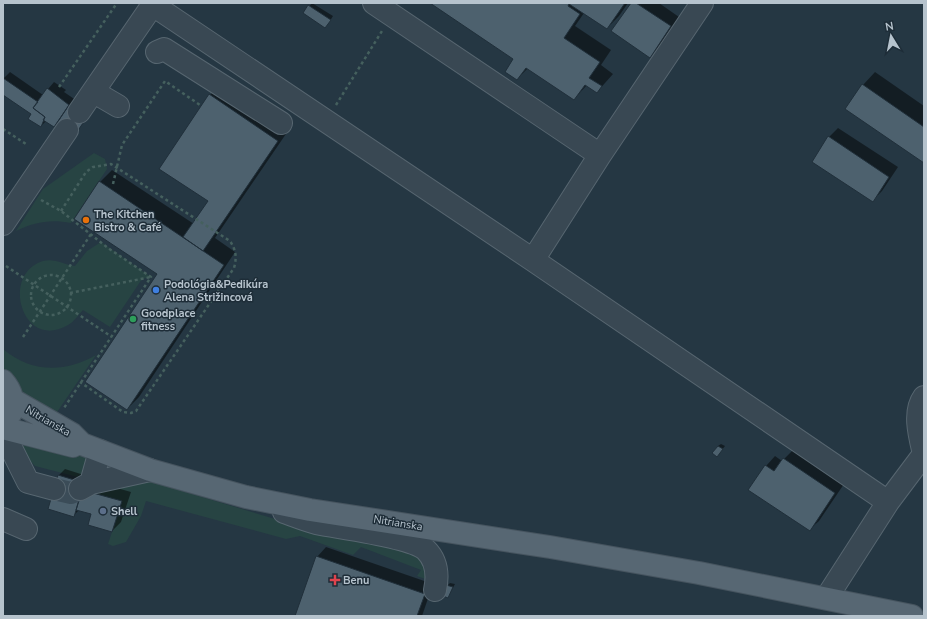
<svg xmlns="http://www.w3.org/2000/svg" width="927" height="619" font-family="'Nunito Sans',sans-serif">
<rect width="100%" height="100%" fill="#253743"/>
<!-- green -->
<path fill="#274443" d="M 94,153 L 105,159 L 107,169 L 71,223 C 50,219 35,222 16,231 L 43,189 Z
M 101,242 L 151,277 L 142,279 L 110,327 L 83,310 C 78,315 75,321 68,325 C 22,352 0,274 43,261 C 55,258 64,265 75,266 L 87,251 Z
M 3,349 C 31,373 65,373 96,355 L 53,418 L 27,407 L 14,378 L 3,368 Z
M 12,442 L 45,444 L 90,459 L 82,475 L 78,477 L 35,466 Z
M 139,478 L 295,525 L 402,546 L 424,561 L 431,581 L 417,576 L 421,570 L 361,547 L 353,555 L 300,536 L 286,539 L 146,501 L 141,516 L 126,542 L 113,546 L 108,544 L 122,502 L 92,492 Z"/>
<!-- shadow -->
<path fill="#0007" d="M 312,3 L 333,16 L 328,24 L 304,13 Z
M 432,3 L 628,3 L 619,16 L 607,28 L 584,13 L 575,26 L 611,50 L 601,65 L 613,74 L 597,92 L 587,85 L 574,99 L 528,68 L 517,79 L 515,59 Z
M 633,3 L 659,3 L 679,17 L 659,47 L 650,56 Z
M 10,72 L 43,95 L 54,82 L 66,90 L 64,92 L 92,111 L 75,134 L 58,122 L 54,126 L 46,121 L 41,126 L 32,114 L 3,94 L 3,79 Z
M 875,72 L 924,106 L 924,161 L 846,109 L 863,85 Z
M 222,82 L 290,128 L 215,238 L 235,252 L 139,397 L 127,409 L 159,274 L 100,182 L 112,170 L 194,224 L 209,201 L 160,169 L 210,95 Z
M 838,128 L 898,167 L 882,191 L 873,200 L 829,137 Z
M 721,444 L 725,446 L 717,456 L 718,446 Z
M 793,450 L 844,484 L 819,521 L 809,530 L 766,466 L 775,456 L 782,461 Z
M 65,469 L 87,476 L 92,481 L 131,492 L 121,522 L 112,531 L 92,514 L 79,510 L 73,516 L 59,475 Z
M 326,547 L 433,584 L 422,616 L 296,616 L 317,557 Z
M 450,583 L 455,584 L 448,597 L 447,586 Z"/>
<!-- building -->
<path fill="#4d616e" stroke="#202f3a" d="M 430,3 L 625,3 L 607,29 L 569,4 L 568,6 L 580,14 L 564,38 L 600,62 L 589,78 L 602,86 L 597,93 L 585,85 L 574,100 L 526,68 L 517,80 L 505,72 L 513,59 Z
M 631,3 L 636,3 L 671,26 L 650,58 L 611,31 Z
M 308,5 L 331,20 L 325,28 L 303,13 Z
M 3,78 L 38,102 L 33,108 L 45,117 L 41,127 L 28,119 L 31,114 L 3,95 Z
M 862,84 L 924,127 L 924,163 L 845,109 Z
M 47,88 L 69,105 L 54,127 L 43,120 L 45,117 L 33,108 Z
M 209,94 L 278,141 L 203,251 L 183,237 L 208,201 L 159,169 Z
M 69,105 L 87,117 L 75,135 L 57,123 Z
M 828,136 L 889,177 L 873,202 L 812,162 Z
M 99,181 L 224,265 L 127,410 L 85,382 L 157,274 L 74,219 Z
M 718,446 L 723,449 L 717,457 L 712,453 Z
M 783,458 L 835,493 L 810,531 L 748,490 L 765,465 L 774,471 Z
M 58,475 L 81,482 L 82,490 L 74,517 L 48,509 Z
M 82,490 L 122,501 L 112,532 L 88,525 L 91,514 L 76,510 Z
M 316,556 L 425,594 L 417,616 L 295,616 Z
M 446,585 L 453,587 L 448,598 L 443,596 Z"/>
<g fill="none" stroke-linecap="round" stroke-linejoin="round">
<!-- minor-tunnel -->
<path stroke="#3b4c58" stroke-width="22" stroke-dasharray="22 11" stroke-linecap="butt" d="M 54,489 L 71,493 L 80,489"/>
<defs>
<path id="minor" d="M 374,3 L 600,155
M 153,5 L 533,260 L 888,502
M 157,52 L 164,49 L 281,123
M 94,92 L 118,106
M 79,112 L 154,3
M 3,224 L 67,130
M 533,260 L 600,155 L 702,3
M 3,439 L 11,448 L 28,482 L 54,489
M 91,483 L 100,451
M 80,489 L 91,483 L 150,470
M 284,512 C 295,516 305,520 316,523 C 340,528 411,536 426,550 C 437,561 438,576 435,590
M 3,519 L 26,529
M 827,597 L 888,502 L 924,454 C 920,437 913,412 924,397"/>
<path id="major" d="M 3,381 C 11,390 15,402 11,413
M 13,400 L 72,434 L 82,444 L 150,470 L 246,497 L 310,510 L 550,547 L 699,573 L 912,616
M 3,428 L 73,446"/>
</defs>
<!-- minor casing -->
<use href="#minor" stroke="#576670" stroke-width="24"/>
<!-- major casing -->
<use href="#major" stroke="#46545f" stroke-width="24"/>
<!-- path -->
<path stroke="#45605e" stroke-width="2.5" stroke-dasharray="3 3" stroke-linecap="butt" d="M 59,87 L 117,3
M 336,105 L 382,31
M 3,129 L 26,144
M 113,184 L 122,145 L 165,81 L 200,105
M 41,200 L 61,211 L 108,248 L 151,277 L 64,408
M 61,211 L 86,172 L 93,167 L 111,164 L 230,241 C 236,250 237,257 234,268 L 136,411 L 131,413 L 123,412 L 80,382
M 6,266 L 112,337
M31 295a20 20 0 1 1 40 0a20 20 0 1 1-40 0Z
M 70,293 L 151,277
M 23,337 L 91,234"/>
<!-- minor -->
<use href="#minor" stroke="#394853" stroke-width="22"/>
<!-- major -->
<use href="#major" stroke="#576773" stroke-width="22"/>
</g>
<!-- markers -->
<circle fill="#e8710a" stroke="#1e2d38" stroke-width="1.5" cx="86" cy="220" r="4"/>
<circle fill="#3f7fe0" stroke="#1e2d38" stroke-width="1.5" cx="156" cy="290" r="4"/>
<circle fill="#2e9e5b" stroke="#1e2d38" stroke-width="1.5" cx="133" cy="319" r="4"/>
<circle fill="#5c6f8a" stroke="#1e2d38" stroke-width="1.5" cx="103" cy="511" r="4"/>
<path fill="#e0444e" stroke="#1e2d38" stroke-width="1.5" d="M333 574h4v4h4v4h-4v4h-4v-4h-4v-4h4z"/>
<g text-anchor="middle" dominant-baseline="central" stroke-width="3" stroke-linejoin="round" paint-order="stroke">
<!-- poi labels -->
<g font-size="11" font-weight="bold" fill="#b6c3cd" stroke="#1e2d38" text-anchor="start">
<text x="94" y="214">The Kitchen<tspan x="94" dy="13">Bistro &amp; Café</tspan></text>
<text x="164" y="284">Podológia&amp;Pedikúra<tspan x="164" dy="13">Alena Strižincová</tspan></text>
<text x="141" y="313">Goodplace<tspan x="141" dy="13">fitness</tspan></text>
<text x="111" y="511">Shell</text>
<text x="343" y="580">Benu</text>
</g>
<!-- street labels -->
<g font-size="11" fill="#b6c3cd" stroke="#1e2d38">
<text transform="translate(48 421) rotate(30)">Nitrianska</text>
<text transform="translate(398 523) rotate(9)">Nitrianska</text>
</g>
</g>
<!-- border -->
<rect width="927" height="619" fill="none" stroke="#b6c3cd" stroke-width="8"/>
<!-- north arrow -->
<g transform="translate(891 36) rotate(350)" stroke="#1e2d38" stroke-width="3" paint-order="stroke">
<path d="M0-3L7 15L0 10L-7 15Z" fill="#b6c3cd"/>
<text y="-6" font-size="11" font-weight="bold" text-anchor="middle" fill="#b6c3cd">N</text>
</g>
</svg>
